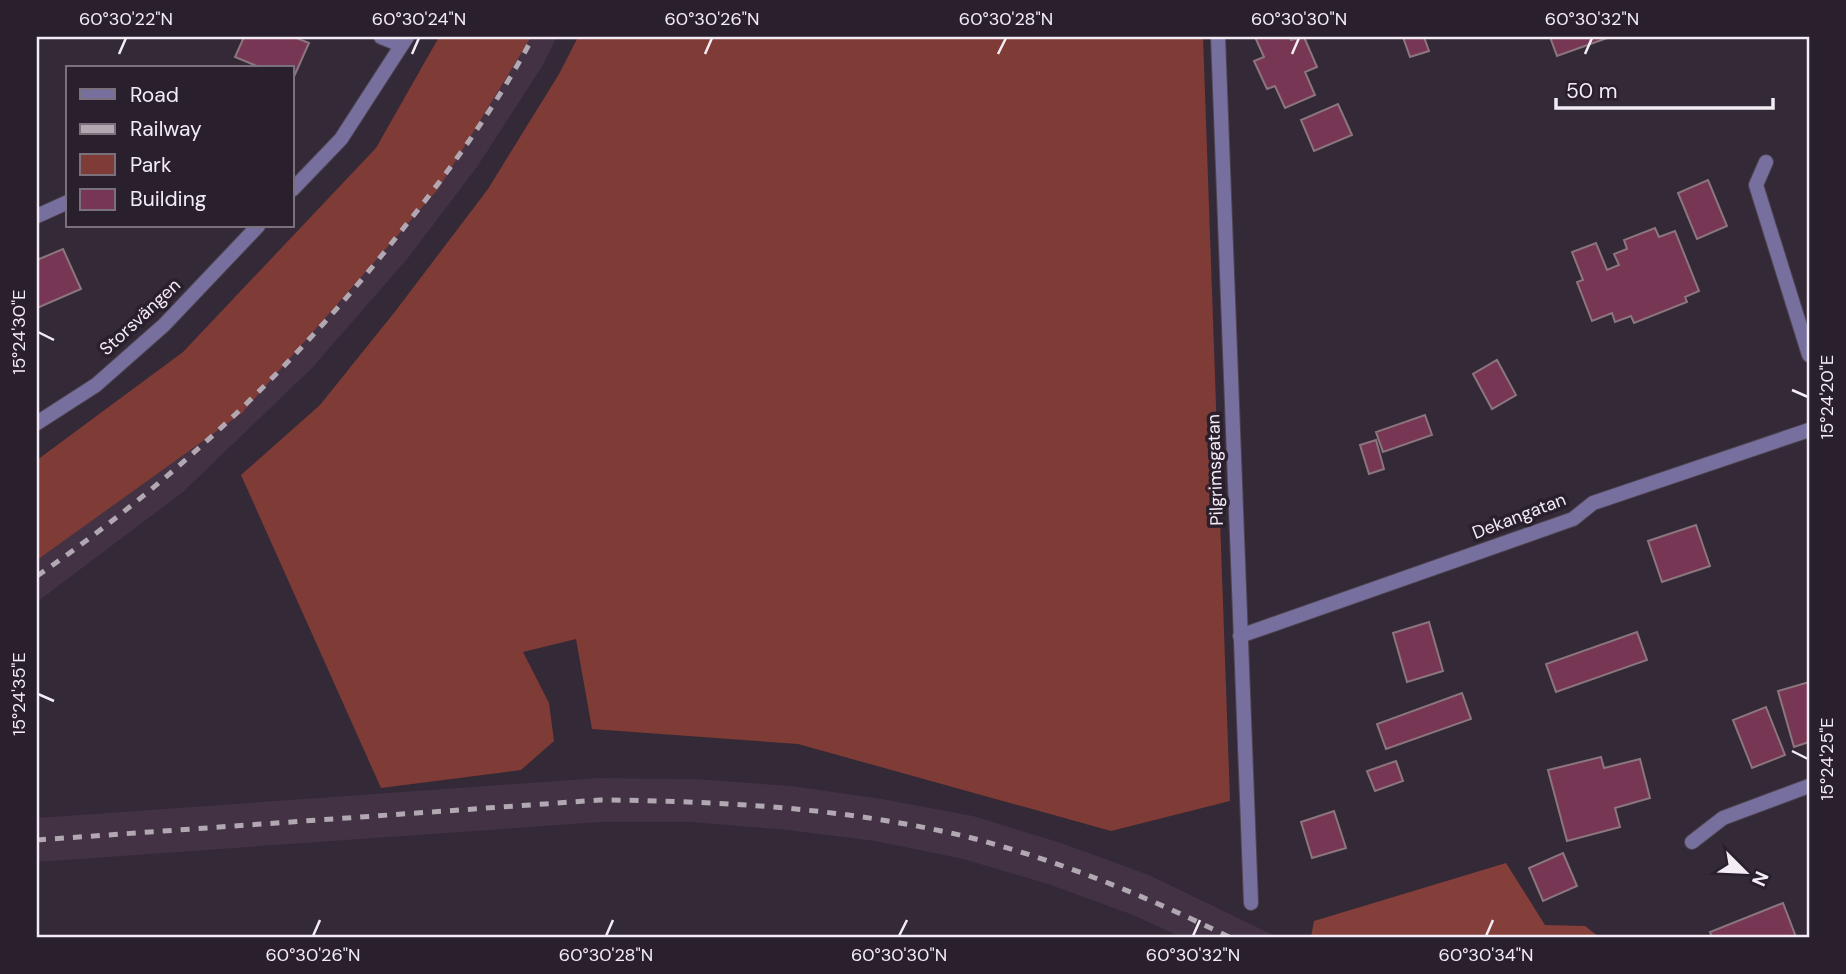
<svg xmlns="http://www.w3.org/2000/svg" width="1846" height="974" font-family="'DM Sans',sans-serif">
<rect width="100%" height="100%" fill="#342936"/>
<!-- built -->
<path fill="#423244" d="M 508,37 L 557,37 L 541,68 L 477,167 L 408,258 L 312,368 L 183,492 L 37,602 L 37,549 Z
M 599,778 L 693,779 L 791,786 L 882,799 L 973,816 L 1061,843 L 1149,875 L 1277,937 L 1181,937 L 1133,915 L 1048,884 L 963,859 L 875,841 L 787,830 L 691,822 L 600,822 L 37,862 L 37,818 Z"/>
<!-- green -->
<path fill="#7f3b36" d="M 439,37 L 531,37 L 439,188 L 242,413 L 37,560 L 37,460 L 183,352 L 376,148 Z
M 578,37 L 1203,37 L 1230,801 L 1111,831 L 798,744 L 592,729 L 576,639 L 523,652 L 549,703 L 554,741 L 521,770 L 381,788 L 241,475 L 320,405 L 397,309 L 488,189 L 559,74 Z"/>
<!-- forest -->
<path fill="#843f3a" d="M 1506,863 L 1545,925 L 1585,926 L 1599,937 L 1311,937 L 1314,921 Z"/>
<!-- building -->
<path fill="#773754" stroke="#8b767e" stroke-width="2" d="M 244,37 L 294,37 L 309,43 L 292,81 L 292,68 L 262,68 L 235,57 Z
M 1255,37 L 1289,37 L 1291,40 L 1304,37 L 1317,67 L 1305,72 L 1315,95 L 1285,108 L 1275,86 L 1267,89 L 1254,61 L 1264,57 Z
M 1403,37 L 1424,37 L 1429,51 L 1410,57 Z
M 1550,37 L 1610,37 L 1557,56 Z
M 1338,104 L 1352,135 L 1314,151 L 1301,120 Z
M 1708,180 L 1727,226 L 1697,239 L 1678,193 Z
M 1655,228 L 1659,237 L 1675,231 L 1699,291 L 1685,297 L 1687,302 L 1634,323 L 1631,316 L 1615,322 L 1612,313 L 1592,321 L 1577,282 L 1583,280 L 1572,252 L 1596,243 L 1607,270 L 1619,265 L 1614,254 L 1627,249 L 1624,240 Z
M 63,249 L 81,289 L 37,308 L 37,260 Z
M 1497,360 L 1516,395 L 1492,409 L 1473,374 Z
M 1425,415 L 1432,435 L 1383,452 L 1376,432 Z
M 1376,440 L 1384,469 L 1369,474 L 1360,445 Z
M 1696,525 L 1710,566 L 1662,582 L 1648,541 Z
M 1429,622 L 1443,671 L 1407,682 L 1393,633 Z
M 1637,632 L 1647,660 L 1556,692 L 1546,664 Z
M 1809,682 L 1809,742 L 1794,747 L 1778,691 Z
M 1462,693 L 1471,719 L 1386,749 L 1377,724 Z
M 1766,707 L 1785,755 L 1752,768 L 1733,720 Z
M 1601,757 L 1604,768 L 1640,759 L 1650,798 L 1615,808 L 1620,827 L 1567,841 L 1548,770 Z
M 1396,761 L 1403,781 L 1375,791 L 1367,771 Z
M 1334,811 L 1346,848 L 1312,858 L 1301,822 Z
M 1563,853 L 1577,886 L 1543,901 L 1529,868 Z
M 1783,903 L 1796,937 L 1712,937 L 1710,932 Z"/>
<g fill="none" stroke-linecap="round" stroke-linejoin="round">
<defs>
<path id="street" d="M 381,37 L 401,45
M 1218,37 L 1251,903
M 1766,162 L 1756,185 L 1809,355
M 292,190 L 341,139 L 407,37
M 37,216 L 68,202
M 37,423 L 96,385 L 164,325 L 258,226
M 1240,636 L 1573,519 L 1593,503 L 1809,430
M 1692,842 L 1723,818 L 1809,786"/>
</defs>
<!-- street casing -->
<use href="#street" stroke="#4f4451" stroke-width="16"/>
<!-- street -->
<use href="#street" stroke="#77709e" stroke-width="14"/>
<!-- rail -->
<path stroke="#b1a8b2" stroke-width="5" stroke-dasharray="9 9" stroke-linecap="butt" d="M 37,576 C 176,480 298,363 402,230 C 451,169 497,105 533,37
M 37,840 L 600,800 C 723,801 847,808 968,837 C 1058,860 1146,896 1229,937"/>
</g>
<!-- ticks -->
<path fill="none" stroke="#f4ecf5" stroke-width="2.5" d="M 119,54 L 126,38M 412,54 L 419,38M 705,54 L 712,38M 998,54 L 1006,38M 1292,54 L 1299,38M 1585,54 L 1592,38M 38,332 L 54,340M 1792,390 L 1808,397M 38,694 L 54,701M 1792,751 L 1808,759M 313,936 L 320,920M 606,936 L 613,920M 899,936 L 907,920M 1193,936 L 1200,920M 1486,936 L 1493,920"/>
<g text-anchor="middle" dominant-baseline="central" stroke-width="7" stroke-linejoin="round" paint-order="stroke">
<!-- street labels -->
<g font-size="18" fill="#f4ecf5" stroke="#2a1f2c">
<text transform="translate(140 317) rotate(-43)">Storsvängen</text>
<text transform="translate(1215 470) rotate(-92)">Pilgrimsgatan</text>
<text transform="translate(1519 516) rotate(-21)">Dekangatan</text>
</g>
</g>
<!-- border -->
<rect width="1846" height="974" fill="none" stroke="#2a1f2c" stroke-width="77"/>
<!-- legend -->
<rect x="66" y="66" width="228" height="161" fill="#2a1f2c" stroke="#7b717c" stroke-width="2"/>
<rect x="80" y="89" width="35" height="10" fill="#77709e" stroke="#7b717c" stroke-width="2"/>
<text x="130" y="102" font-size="21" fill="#f4ecf5">Road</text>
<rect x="80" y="124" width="35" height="10" fill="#b1a8b2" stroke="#7b717c" stroke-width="2"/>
<text x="130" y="136" font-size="21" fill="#f4ecf5">Railway</text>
<rect x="80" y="154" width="35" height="21" fill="#7f3b36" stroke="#7b717c" stroke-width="2"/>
<text x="130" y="172" font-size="21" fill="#f4ecf5">Park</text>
<rect x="80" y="189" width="35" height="21" fill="#773754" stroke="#7b717c" stroke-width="2"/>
<text x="130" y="206" font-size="21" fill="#f4ecf5">Building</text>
<!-- north arrow -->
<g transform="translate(1745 872) rotate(114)" stroke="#2a1f2c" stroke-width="5" paint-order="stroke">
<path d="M0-5L12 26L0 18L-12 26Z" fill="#f4ecf5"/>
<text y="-10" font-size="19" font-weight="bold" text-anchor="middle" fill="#f4ecf5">N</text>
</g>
<!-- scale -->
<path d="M1556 98v10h217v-10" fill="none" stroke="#f4ecf5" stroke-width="3.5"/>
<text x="1566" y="98" font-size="21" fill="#f4ecf5" stroke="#2a1f2c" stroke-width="5" paint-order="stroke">50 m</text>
<rect x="38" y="38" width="1770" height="898" fill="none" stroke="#f4ecf5" stroke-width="2.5"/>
<g font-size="18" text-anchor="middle" fill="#f4ecf5">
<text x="126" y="25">60°30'22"N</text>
<text x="419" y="25">60°30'24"N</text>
<text x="712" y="25">60°30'26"N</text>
<text x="1006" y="25">60°30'28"N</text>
<text x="1299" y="25">60°30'30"N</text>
<text x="1592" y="25">60°30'32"N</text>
<text transform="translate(19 332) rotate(-90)" y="6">15°24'30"E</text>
<text transform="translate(1827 397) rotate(-90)" y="6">15°24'20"E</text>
<text transform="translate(19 694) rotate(-90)" y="6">15°24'35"E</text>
<text transform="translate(1827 759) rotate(-90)" y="6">15°24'25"E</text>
<text x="313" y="961">60°30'26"N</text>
<text x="606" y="961">60°30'28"N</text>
<text x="899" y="961">60°30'30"N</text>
<text x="1193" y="961">60°30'32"N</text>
<text x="1486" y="961">60°30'34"N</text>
</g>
</svg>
